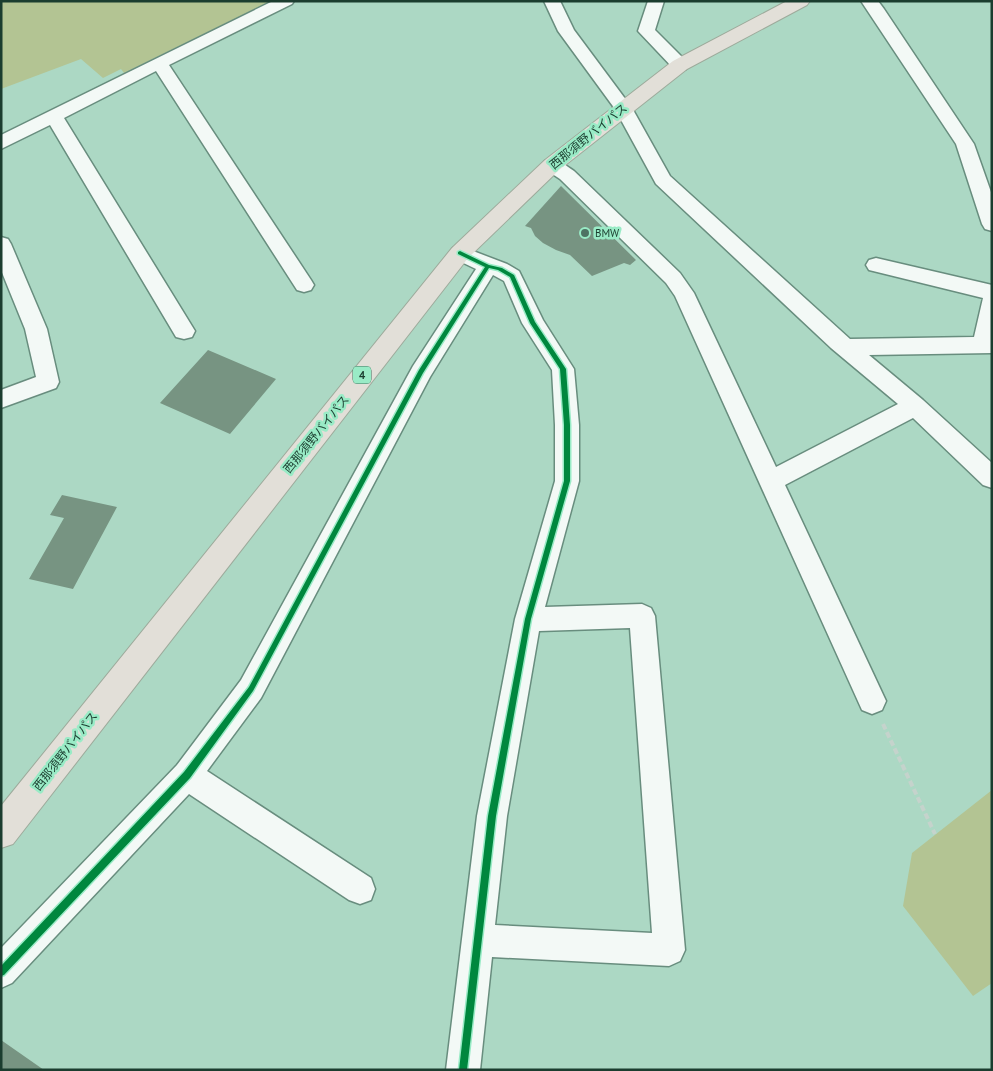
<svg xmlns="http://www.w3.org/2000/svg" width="993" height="1071" font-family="'PT Sans','Noto Sans JP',sans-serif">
<rect width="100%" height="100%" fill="#acd8c4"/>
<!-- green -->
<path fill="#b3c493" d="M 1,1 L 271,1 L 124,73 L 121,69 L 103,78 L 81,59 L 1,89 Z
M 992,790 L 992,983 L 973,996 L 903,906 L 912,853 Z"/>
<!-- building -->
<path fill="#779482" d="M 561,186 L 636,260 L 630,265 L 624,263 L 592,276 L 570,255 L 556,250 L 543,243 L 535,236 L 531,228 L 525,226 Z
M 208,350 L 276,379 L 230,434 L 160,403 Z
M 62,495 L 117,507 L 73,589 L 29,579 L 64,518 L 50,515 Z
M 1,1040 L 44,1070 L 1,1070 Z"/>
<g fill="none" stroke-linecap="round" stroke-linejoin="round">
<defs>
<path id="minor" d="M 273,1 L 294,1 L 292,4 L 169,65 L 311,280 L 314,285 L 311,290 L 304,292 L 297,290 L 156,71 L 64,118 L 195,331 L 192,337 L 184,339 L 176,337 L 50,125 L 1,149 L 1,135 Z
M 544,1 L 560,1 L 574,30 L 632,108 L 670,176 L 850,339 L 974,337 L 983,298 L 869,270 L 866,265 L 869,260 L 876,258 L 992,285 L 992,353 L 869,355 L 923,400 L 992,463 L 992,488 L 983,485 L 913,418 L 785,485 L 886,701 L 882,710 L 872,714 L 862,710 L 675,296 L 666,283 L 560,179 L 545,169 L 543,165 L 545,161 C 557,158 564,164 574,171 L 680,273 L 694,293 L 776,467 L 898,404 L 831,348 L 656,184 L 615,109 L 558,31 Z
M 648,1 L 664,1 L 655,30 L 686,61 L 689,65 L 686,69 L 680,70 L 674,69 L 638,31 Z
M 861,1 L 878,1 L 884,9 L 974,144 L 992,195 L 992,231 L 985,229 L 982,224 L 956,144 Z
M 1,237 L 8,239 L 11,244 L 47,329 L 59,382 L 56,388 L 1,408 L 1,390 L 36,377 L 25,329 L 1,270 Z
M 460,246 L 507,264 L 519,271 L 543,320 L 574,369 L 579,425 L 579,481 L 545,607 L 642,604 L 651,608 L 655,616 L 685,950 L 680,961 L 669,966 L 492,957 L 480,1070 L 446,1070 L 477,816 L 515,619 L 555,481 L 555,425 L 552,370 L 522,323 L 504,281 L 493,275 L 430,377 L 261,698 L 207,771 L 371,878 L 375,889 L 371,900 L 360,904 L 349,900 L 189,794 L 12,983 L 1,988 L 1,948 L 177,765 L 241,680 L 413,366 L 476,269 L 453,258 L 450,253 L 453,248 ZM 630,628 L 652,933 L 495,925 L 507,816 L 539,631 Z"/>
<path id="highway" d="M 787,1 L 810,1 L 807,5 L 687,69 L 559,170 L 468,258 L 13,844 L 1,848 L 1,806 L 452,248 L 545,160 L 673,61 Z"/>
</defs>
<!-- minor casing -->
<use href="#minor" stroke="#688d7e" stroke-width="3"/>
<!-- highway casing -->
<use href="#highway" stroke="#9daa9b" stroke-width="2"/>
<!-- path -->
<path stroke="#c5d3cc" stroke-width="4" stroke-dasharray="6 3" stroke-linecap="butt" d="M 883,724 L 935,834"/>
<!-- minor -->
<use href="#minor" fill="#f3f9f6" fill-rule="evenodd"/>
<!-- highway -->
<use href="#highway" fill="#e2dfd8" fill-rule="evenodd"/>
<defs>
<path id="cycleway" d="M 460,251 L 489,265 L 502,268 L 514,275 L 535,322 L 566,369 L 570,425 L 570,481 L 531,619 L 496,816 L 467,1070 L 459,1070 L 488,816 L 525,619 L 564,481 L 564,425 L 560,369 L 530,323 L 510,277 L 498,270 L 489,268 L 423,373 L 253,691 L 190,778 L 4,975 L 1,976 L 1,966 L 184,772 L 249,687 L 419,370 L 485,267 L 458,254 L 458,252 Z"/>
</defs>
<!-- cycleway casing -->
<use href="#cycleway" stroke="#99ebc6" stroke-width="3"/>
<!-- cycleway -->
<use href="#cycleway" fill="#00873e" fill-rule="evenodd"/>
</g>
<!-- markers -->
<circle fill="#4e7363" stroke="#99ebc6" stroke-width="2" cx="585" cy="233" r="5"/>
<g text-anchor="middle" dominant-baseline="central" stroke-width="5" stroke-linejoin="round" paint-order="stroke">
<!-- far-poi labels -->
<g font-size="11" fill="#1b3d2f" stroke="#99ebc6" text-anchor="start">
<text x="595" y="233">BMW</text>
</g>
<!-- shield labels -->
<rect fill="#99ebc6" stroke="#41715c" stroke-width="1" x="353" y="366.5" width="18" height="17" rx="4"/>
<g font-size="11" font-weight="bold" fill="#1b3d2f">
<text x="362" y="375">4</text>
</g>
<!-- street labels -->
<g font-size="12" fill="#1b3d2f" stroke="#99ebc6">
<text transform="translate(588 136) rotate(-39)">西那須野バイパス</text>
<text transform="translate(316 434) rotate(-51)">西那須野バイパス</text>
<text transform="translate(65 751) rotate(-52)">西那須野バイパス</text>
</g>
</g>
<!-- border -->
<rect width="993" height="1071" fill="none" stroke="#1b3d2f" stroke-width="5"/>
</svg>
